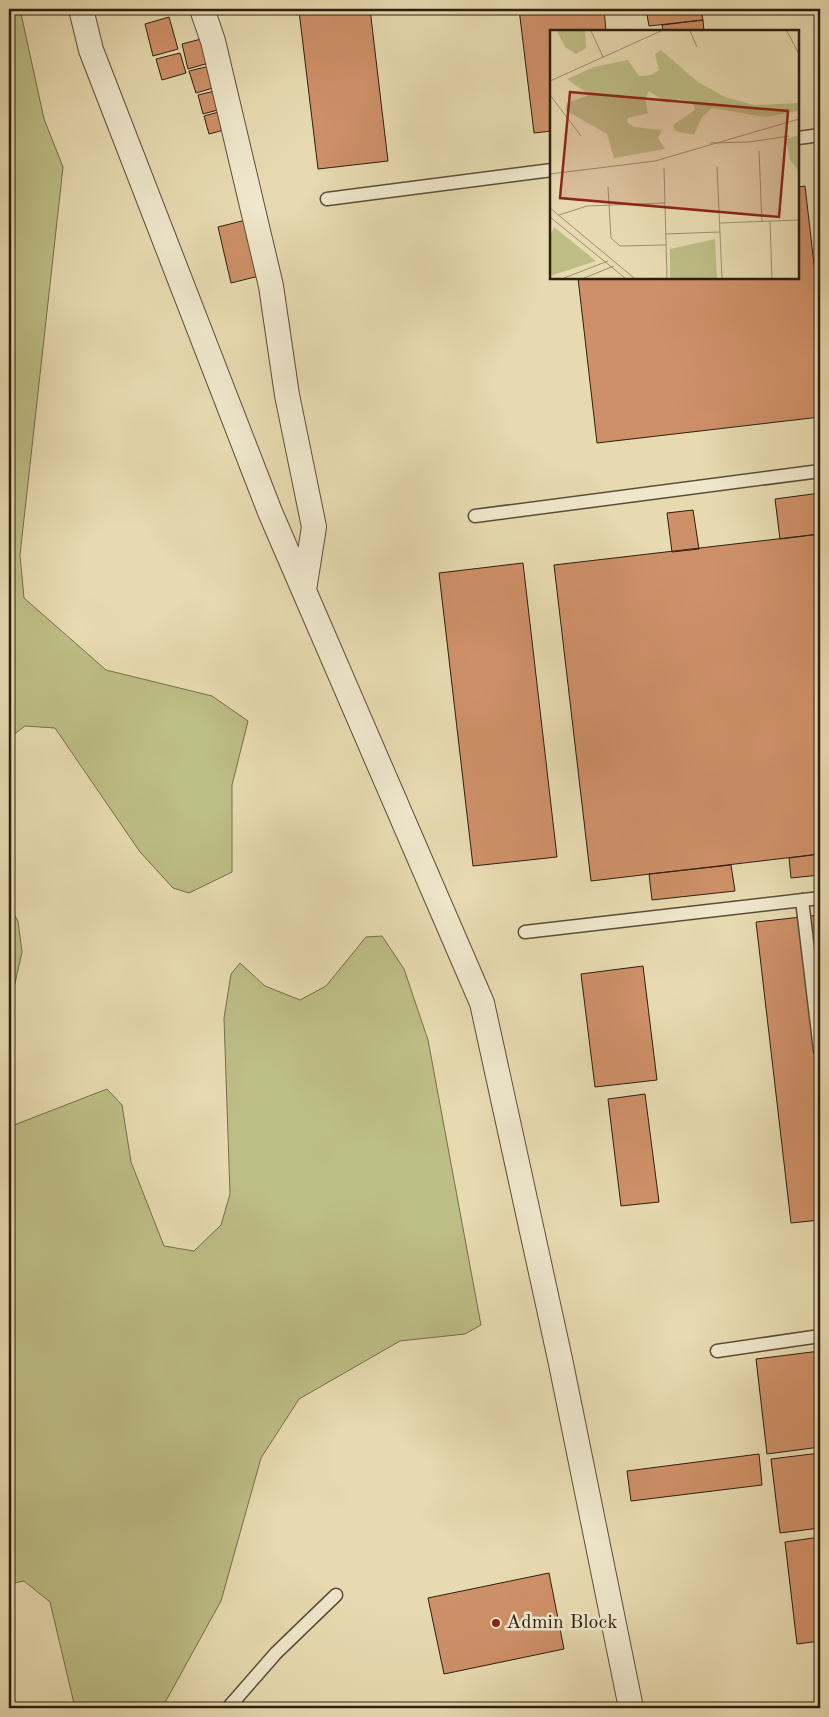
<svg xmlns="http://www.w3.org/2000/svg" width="829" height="1717" font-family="'Old Standard TT',serif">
<rect width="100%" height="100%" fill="#e7dab0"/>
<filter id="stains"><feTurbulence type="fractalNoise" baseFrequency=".004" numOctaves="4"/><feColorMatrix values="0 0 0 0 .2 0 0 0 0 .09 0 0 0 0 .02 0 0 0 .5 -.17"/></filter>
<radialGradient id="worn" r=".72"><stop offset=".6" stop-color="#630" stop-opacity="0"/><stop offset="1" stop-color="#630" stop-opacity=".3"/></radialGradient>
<!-- green -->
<path fill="#bdbd86" stroke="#766e4a" d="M 9,9 L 20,9 L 44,119 L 63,167 L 20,555 L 24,598 L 106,670 L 212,696 L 248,721 L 232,785 L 232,872 L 189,893 L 173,888 L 140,852 L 55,728 L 25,726 L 9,738 Z
M 9,906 L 18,921 L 22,952 L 11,1001 L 9,1003 Z
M 382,936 L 404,969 L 428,1040 L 481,1325 L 465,1334 L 400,1341 L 299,1399 L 261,1458 L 221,1601 L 162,1708 L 75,1708 L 50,1602 L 24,1581 L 9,1584 L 9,1127 L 107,1089 L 122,1105 L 131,1162 L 164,1246 L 194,1251 L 221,1225 L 230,1194 L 224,1018 L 231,974 L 240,963 L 265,986 L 300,1000 L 326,986 L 366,937 Z"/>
<!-- building -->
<path fill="#ce9068" stroke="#2e1e0f" d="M 320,9 L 370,9 L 388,161 L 318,169 L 299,11 Z
M 519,9 L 604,9 L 606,31 L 552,31 L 552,131 L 534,133 Z
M 646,9 L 701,9 L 703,20 L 649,26 Z
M 169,17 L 178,49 L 153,56 L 145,24 Z
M 703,20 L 704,31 L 663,31 L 662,25 Z
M 205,38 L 212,62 L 188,69 L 182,44 Z
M 180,53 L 186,73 L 162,80 L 156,59 Z
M 214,65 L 220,86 L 196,93 L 189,71 Z
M 219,90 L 225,108 L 203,114 L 198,95 Z
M 226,110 L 231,128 L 209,134 L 204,116 Z
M 805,186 L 820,316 L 820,417 L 597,443 L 578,278 L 798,278 L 798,187 Z
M 246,220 L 259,276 L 231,283 L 218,227 Z
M 820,493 L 820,534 L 780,539 L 775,499 Z
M 693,510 L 699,549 L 672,552 L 667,513 Z
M 820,534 L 820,854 L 591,881 L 554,565 Z
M 523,563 L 557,857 L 473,866 L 439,573 Z
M 820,854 L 820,875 L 791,878 L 789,858 Z
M 731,865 L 735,891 L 652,900 L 649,874 Z
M 820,915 L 820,1220 L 791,1223 L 756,922 Z
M 643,966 L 657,1080 L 595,1087 L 581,974 Z
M 645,1094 L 659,1202 L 621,1206 L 608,1099 Z
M 820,1351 L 820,1447 L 767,1454 L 756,1359 Z
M 820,1453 L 820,1528 L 780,1533 L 771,1459 Z
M 759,1454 L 762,1485 L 631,1501 L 627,1471 Z
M 820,1537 L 820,1641 L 797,1644 L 785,1542 Z
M 549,1573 L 564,1649 L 444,1674 L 428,1598 Z"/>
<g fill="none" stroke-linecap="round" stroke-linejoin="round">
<defs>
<path id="lane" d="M 798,138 L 820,135
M 327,199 L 552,170
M 475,516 L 820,471
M 802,900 L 820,1050
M 525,932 L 820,898
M 717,1351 L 820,1336
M 228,1708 L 276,1653 L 336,1595"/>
<path id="street" d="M 81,9 L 91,50 L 270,512 L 482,1003 L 560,1359 L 631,1708
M 202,9 L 213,41 L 271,286 L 287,395 L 314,527 L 304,590"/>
</defs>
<!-- lane casing -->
<use href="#lane" stroke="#5c4d37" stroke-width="15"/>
<!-- street casing -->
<use href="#street" stroke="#5c4d37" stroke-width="26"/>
<!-- lane -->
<use href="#lane" stroke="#efe7cc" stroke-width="12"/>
<!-- street -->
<use href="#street" stroke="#efe7cc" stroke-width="24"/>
</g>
<!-- markers -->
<circle fill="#8f2418" stroke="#efe7cc" stroke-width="2" cx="496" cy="1623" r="5"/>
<g text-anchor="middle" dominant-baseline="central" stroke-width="5" stroke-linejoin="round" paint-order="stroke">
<!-- poi labels -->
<g font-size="20" fill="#2e1e0f" stroke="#efe7cc" text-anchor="start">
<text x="506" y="1623">Admin Block</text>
</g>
</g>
<!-- overview -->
<g transform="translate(550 30)">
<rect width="249" height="249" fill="#e7dab0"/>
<path d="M 7,1 L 35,1 L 36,18 L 26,24 L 15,17 ZM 111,20 L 148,52 L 175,67 L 204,75 L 249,73 L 249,81 L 216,87 L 162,78 L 152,87 L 144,105 L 125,101 L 123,95 L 145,80 L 143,72 L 129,69 L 117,73 L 99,61 L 95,69 L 98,83 L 78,88 L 77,92 L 84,97 L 112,100 L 108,108 L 115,119 L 64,128 L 57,104 L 15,80 L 17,73 L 37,66 L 34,61 L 17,49 L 44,37 L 78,30 L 89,46 L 101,45 L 109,40 L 105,24 ZM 249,105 L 249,141 L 240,130 L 236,109 ZM 4,197 L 46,231 L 0,246 L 0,206 ZM 165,209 L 167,248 L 120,248 L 120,219 Z" fill="#bdbd86"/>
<path fill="none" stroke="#9d8f70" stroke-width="1" d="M 41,1 L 53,27M 140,1 L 147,17M 237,1 L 249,24M 0,51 L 111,1M 0,65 L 31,106M 160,113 L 199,112 L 239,106M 209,121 L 212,192M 167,136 L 172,248M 114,138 L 117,248M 0,144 L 105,131 L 249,89M 58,157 L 61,208 L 70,216 L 116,215M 0,178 L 84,248M 9,185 L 37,176 L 115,173M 0,187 L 75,248M 220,191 L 222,248M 170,193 L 249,190M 116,204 L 170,202M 14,248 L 58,231M 34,248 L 64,236"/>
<path fill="#8f2418" fill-opacity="0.15" stroke="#8f2418" stroke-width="2.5" d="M 20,62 L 238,81 L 229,187 L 10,168 Z"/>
<rect width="249" height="249" fill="none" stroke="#2e1e0f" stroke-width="2.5"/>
</g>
<!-- margin -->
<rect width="829" height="1717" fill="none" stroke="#e7dab0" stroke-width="30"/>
<rect x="10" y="10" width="809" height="1697" fill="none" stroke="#2e1e0f" stroke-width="2.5"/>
<rect x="15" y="15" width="799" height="1687" fill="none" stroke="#2e1e0f"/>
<rect width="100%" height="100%" filter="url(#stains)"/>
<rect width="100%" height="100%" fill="url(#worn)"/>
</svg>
